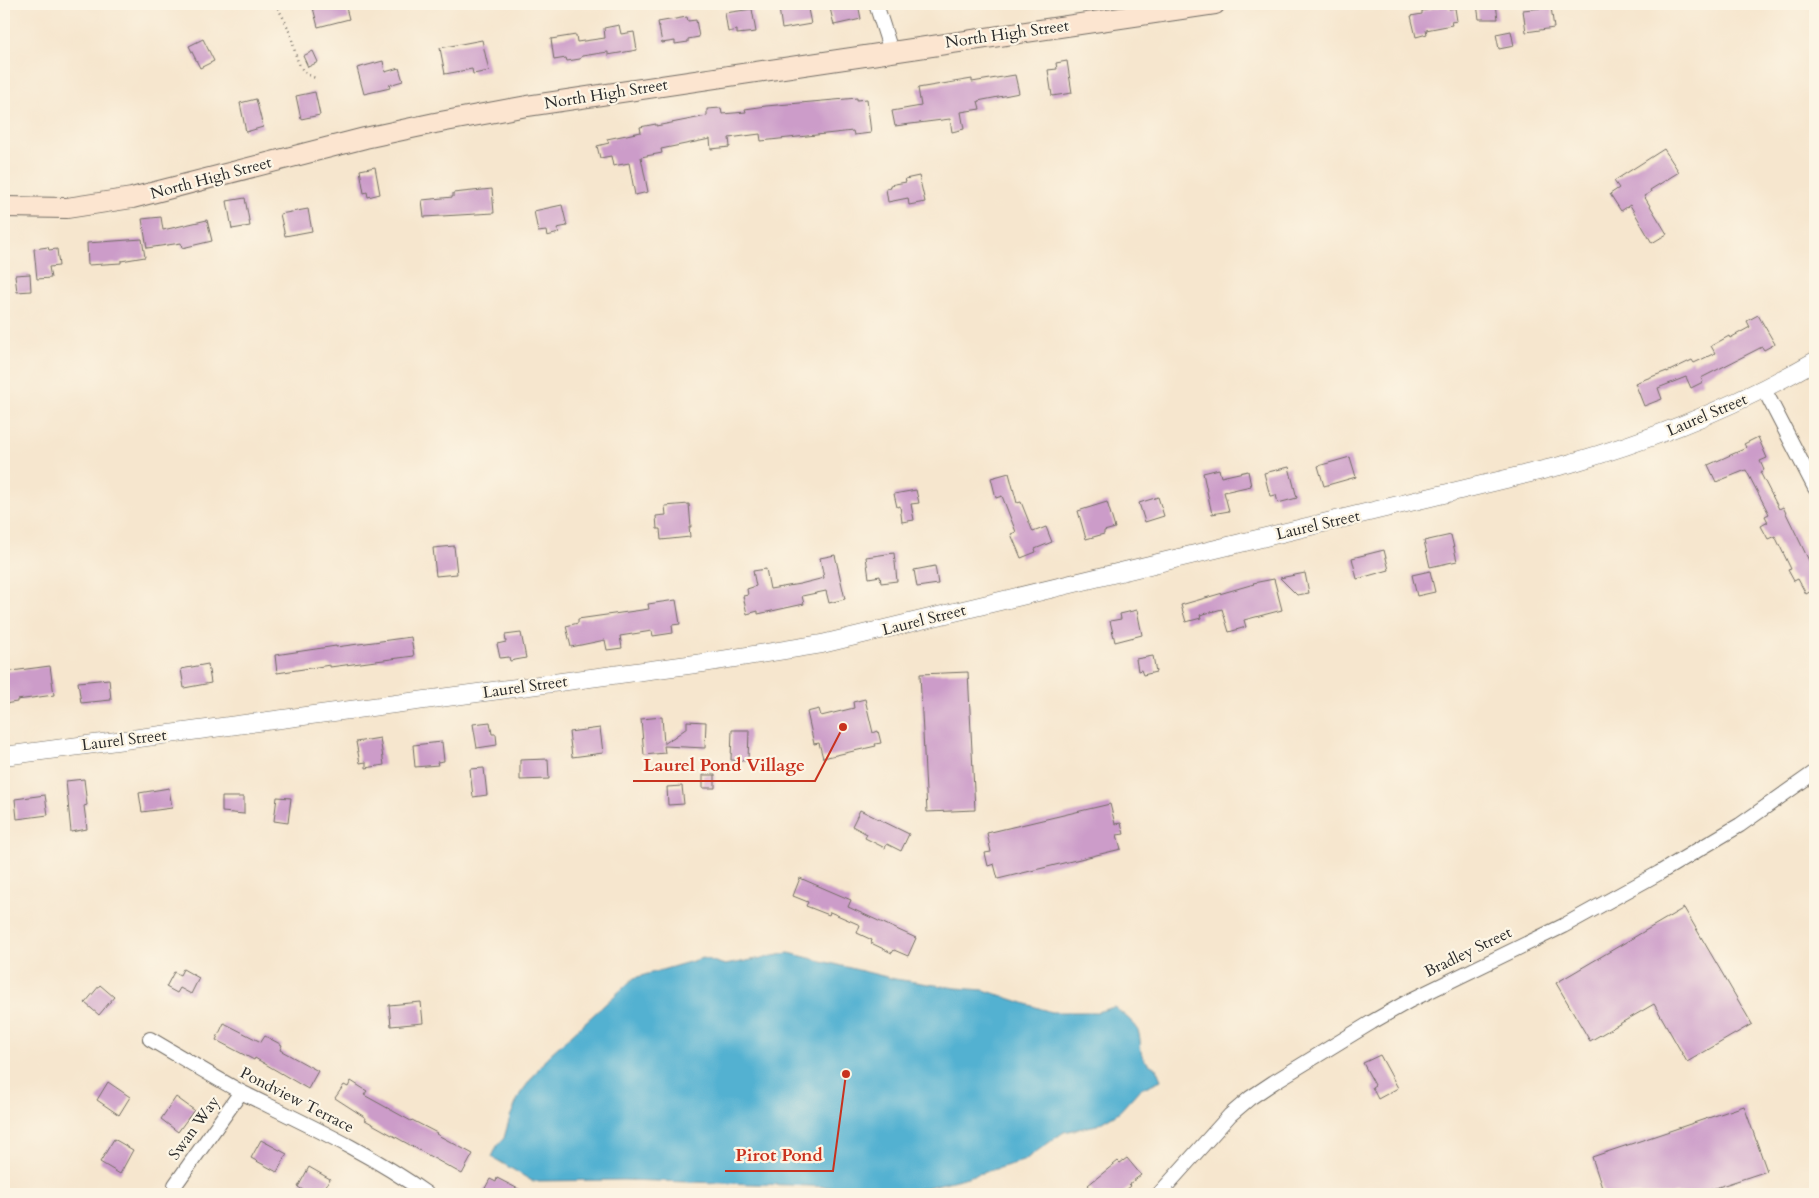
<svg xmlns="http://www.w3.org/2000/svg" width="1819" height="1198" font-family="Cardo,serif">
<rect width="100%" height="100%" fill="#fcf5e5"/>
<filter id="ink" filterUnits="userSpaceOnUse"><feTurbulence type="fractalNoise" baseFrequency=".02" numOctaves="2"/><feDisplacementMap in="SourceGraphic" scale="10" xChannelSelector="R" yChannelSelector="G"/><feConvolveMatrix kernelMatrix="1 2 1 2 8 2 1 2 1" color-interpolation-filters="sRGB"/></filter>
<filter id="wash" filterUnits="userSpaceOnUse"><feTurbulence type="fractalNoise" baseFrequency=".0096" numOctaves="4" result="noise"/><feDisplacementMap in="SourceGraphic" scale="20" xChannelSelector="R" yChannelSelector="G"/><feGaussianBlur stdDeviation="1.12" result="paint"/><feColorMatrix in="noise" values="0 0 0 0 0 0 0 0 0 0 0 0 0 0 0 0 0 1.4 0 .05"/><feComposite in="paint" operator="in"/></filter>
<g filter="url(#wash)">
<rect width="100%" height="100%" fill="#f6e6ce"/>
<!-- water -->
<path fill="#52b1d1" stroke="#3e6e7e" d="M 789,953 L 895,979 L 956,988 L 984,990 L 1051,1012 L 1097,1012 L 1114,1007 C 1120,1012 1133,1021 1137,1028 C 1145,1047 1133,1056 1156,1068 L 1161,1080 L 1139,1090 L 1119,1112 L 1097,1125 L 1064,1132 L 1023,1161 L 964,1178 L 900,1194 L 871,1189 L 788,1185 L 623,1180 L 532,1181 L 492,1157 L 497,1146 L 504,1138 L 510,1117 L 520,1094 L 548,1056 L 634,978 L 703,958 L 725,965 Z"/>
<g id="blocks">
<!-- building -->
<path fill="#cc9cc9" d="M 312,4 L 345,4 L 349,19 L 318,27 Z
M 792,4 L 807,4 L 811,24 L 782,29 L 779,8 L 793,6 Z
M 829,4 L 858,4 L 861,19 L 834,25 Z
M 1477,4 L 1496,4 L 1498,19 L 1479,19 Z
M 1448,5 L 1449,9 L 1455,8 L 1457,21 L 1451,22 L 1452,25 L 1426,30 L 1427,34 L 1416,37 L 1411,16 L 1422,14 L 1422,11 Z
M 1551,7 L 1554,28 L 1526,32 L 1523,10 Z
M 752,9 L 756,32 L 737,34 L 737,30 L 728,32 L 725,13 Z
M 687,17 L 688,21 L 696,20 L 699,37 L 688,39 L 688,42 L 675,44 L 675,41 L 662,43 L 658,22 Z
M 619,25 L 621,34 L 634,32 L 637,50 L 608,55 L 608,52 L 582,56 L 580,59 L 567,61 L 566,58 L 554,60 L 551,39 L 576,35 L 577,42 L 605,38 L 604,28 Z
M 1511,31 L 1514,46 L 1499,49 L 1496,34 Z
M 203,39 L 214,61 L 200,68 L 189,46 Z
M 482,40 L 489,71 L 473,74 L 472,69 L 445,74 L 440,48 Z
M 313,51 L 318,62 L 308,67 L 303,56 Z
M 383,61 L 385,72 L 399,68 L 403,81 L 389,85 L 390,88 L 364,94 L 357,68 Z
M 1067,61 L 1072,93 L 1052,96 L 1048,70 L 1057,69 L 1056,63 Z
M 1015,75 L 1019,93 L 978,101 L 980,109 L 961,112 L 964,129 L 952,132 L 950,119 L 895,126 L 892,111 L 921,106 L 918,88 L 972,79 L 972,82 Z
M 315,92 L 320,115 L 301,119 L 296,96 Z
M 857,98 L 857,100 L 867,99 L 871,133 L 854,135 L 853,131 L 761,141 L 760,134 L 729,138 L 730,147 L 711,149 L 710,139 L 661,149 L 662,153 L 641,157 L 648,192 L 635,195 L 629,163 L 613,166 L 611,156 L 600,158 L 597,146 L 609,143 L 607,139 L 641,132 L 640,127 L 656,124 L 656,126 L 707,116 L 707,109 L 721,108 L 722,114 L 746,112 L 745,109 L 766,106 Z
M 256,99 L 263,127 L 246,132 L 240,103 Z
M 1664,149 L 1679,172 L 1650,190 L 1651,192 L 1644,196 L 1667,234 L 1652,243 L 1630,205 L 1621,211 L 1610,194 L 1619,188 L 1614,181 Z
M 375,167 L 380,194 L 368,197 L 367,192 L 364,193 L 360,170 Z
M 919,176 L 925,202 L 909,205 L 908,198 L 888,202 L 886,189 L 891,188 L 890,185 L 906,182 L 905,179 Z
M 492,189 L 494,213 L 424,217 L 422,200 L 453,197 L 453,193 Z
M 245,198 L 250,226 L 232,229 L 227,201 Z
M 562,205 L 567,226 L 557,228 L 559,233 L 547,236 L 546,231 L 538,232 L 534,211 Z
M 308,209 L 312,231 L 285,236 L 280,214 Z
M 161,217 L 163,230 L 207,220 L 212,241 L 182,248 L 181,243 L 147,248 L 142,219 Z
M 142,239 L 145,257 L 121,261 L 121,263 L 88,265 L 87,243 Z
M 48,247 L 49,250 L 57,249 L 59,266 L 49,267 L 51,278 L 37,279 L 34,249 Z
M 30,274 L 31,291 L 17,292 L 15,275 Z
M 1758,315 L 1775,344 L 1764,350 L 1762,347 L 1701,378 L 1703,382 L 1691,388 L 1686,377 L 1658,388 L 1662,399 L 1644,406 L 1635,383 L 1667,371 L 1667,372 L 1692,360 L 1694,363 L 1715,353 L 1711,346 L 1729,336 L 1730,338 L 1750,327 L 1747,321 Z
M 1758,437 L 1767,458 L 1760,461 L 1764,470 L 1760,472 L 1779,509 L 1783,507 L 1815,573 L 1815,589 L 1806,594 L 1798,579 L 1794,581 L 1788,570 L 1791,569 L 1775,536 L 1768,539 L 1761,526 L 1768,522 L 1765,516 L 1769,514 L 1746,470 L 1716,482 L 1708,465 L 1744,449 L 1746,447 L 1744,444 Z
M 1350,457 L 1356,477 L 1324,486 L 1318,466 Z
M 1289,467 L 1297,498 L 1278,503 L 1276,495 L 1270,496 L 1264,473 Z
M 1219,469 L 1221,477 L 1248,471 L 1251,486 L 1224,492 L 1229,511 L 1212,514 L 1203,473 Z
M 1009,473 L 1017,503 L 1021,502 L 1033,532 L 1046,527 L 1052,542 L 1035,549 L 1036,552 L 1021,558 L 1011,534 L 1016,532 L 1002,496 L 996,498 L 991,478 Z
M 916,490 L 919,503 L 911,504 L 914,520 L 902,522 L 900,506 L 897,507 L 894,494 Z
M 1158,497 L 1164,516 L 1145,522 L 1139,503 Z
M 1107,502 L 1115,528 L 1104,531 L 1104,534 L 1086,539 L 1078,511 Z
M 689,504 L 691,527 L 689,527 L 690,537 L 661,540 L 660,529 L 657,529 L 656,516 L 666,515 L 665,506 Z
M 1451,535 L 1457,561 L 1430,567 L 1424,541 Z
M 454,546 L 457,574 L 436,576 L 433,548 Z
M 1384,550 L 1389,570 L 1357,579 L 1352,558 Z
M 894,553 L 897,581 L 881,583 L 880,576 L 869,578 L 866,557 Z
M 835,555 L 845,599 L 829,603 L 826,591 L 802,596 L 804,604 L 758,614 L 758,611 L 747,614 L 743,596 L 748,595 L 747,589 L 756,586 L 753,571 L 766,569 L 770,589 L 800,584 L 824,578 L 820,558 Z
M 935,566 L 938,584 L 917,587 L 914,570 Z
M 1430,571 L 1435,592 L 1417,596 L 1412,575 Z
M 1305,573 L 1309,593 L 1297,595 L 1280,578 Z
M 1274,579 L 1282,610 L 1244,620 L 1246,627 L 1229,632 L 1222,609 L 1200,615 L 1201,618 L 1186,622 L 1181,605 L 1254,584 L 1253,583 Z
M 676,600 L 680,624 L 672,625 L 673,633 L 653,636 L 652,631 L 620,636 L 622,648 L 607,650 L 605,640 L 571,647 L 566,626 L 578,623 L 578,619 L 649,609 L 648,604 Z
M 1137,610 L 1142,635 L 1115,642 L 1110,621 L 1121,619 L 1120,614 Z
M 521,633 L 526,658 L 510,661 L 509,657 L 500,658 L 497,644 L 506,642 L 505,635 Z
M 411,637 L 414,656 L 330,667 L 330,665 L 277,673 L 275,655 L 336,646 L 336,647 Z
M 1153,656 L 1156,672 L 1143,675 L 1141,670 L 1138,671 L 1136,659 Z
M 208,664 L 211,683 L 184,688 L 181,669 Z
M 50,666 L 54,695 L 17,700 L 17,702 L 4,704 L 4,672 Z
M 968,672 L 975,810 L 927,812 L 920,674 Z
M 109,679 L 111,700 L 81,703 L 78,682 Z
M 865,699 L 873,733 L 878,731 L 881,743 L 875,744 L 876,746 L 823,758 L 819,743 L 814,744 L 807,712 L 819,709 L 821,716 L 854,708 L 853,702 Z
M 662,717 L 664,744 L 687,728 L 687,721 L 706,722 L 705,748 L 664,746 L 665,753 L 644,755 L 641,719 Z
M 490,722 L 492,734 L 496,734 L 497,745 L 477,748 L 473,724 Z
M 600,728 L 603,753 L 572,757 L 569,732 Z
M 732,730 L 749,730 L 748,761 L 731,760 Z
M 380,738 L 384,765 L 366,768 L 366,762 L 360,763 L 356,742 Z
M 442,742 L 444,761 L 437,762 L 438,765 L 415,767 L 413,745 Z
M 548,759 L 549,779 L 520,780 L 520,760 Z
M 484,768 L 487,795 L 473,797 L 470,769 Z
M 703,775 L 715,775 L 715,788 L 703,788 Z
M 84,779 L 87,805 L 84,806 L 87,829 L 71,832 L 66,781 Z
M 682,786 L 684,804 L 668,805 L 667,787 Z
M 169,788 L 172,808 L 142,812 L 139,793 Z
M 45,795 L 48,815 L 17,819 L 15,799 Z
M 222,797 L 244,797 L 244,814 L 222,812 Z
M 277,797 L 291,798 L 288,823 L 274,821 Z
M 1110,804 L 1115,824 L 1121,823 L 1124,834 L 1117,835 L 1121,849 L 998,879 L 994,864 L 988,866 L 985,853 L 991,852 L 987,833 Z
M 860,810 L 909,834 L 901,851 L 887,844 L 885,848 L 865,838 L 867,834 L 852,826 Z
M 800,878 L 851,900 L 848,907 L 916,938 L 908,956 L 894,950 L 892,953 L 871,943 L 872,940 L 857,933 L 860,925 L 830,912 L 829,915 L 806,906 L 808,902 L 793,896 Z
M 1684,908 L 1752,1024 L 1687,1062 L 1654,1004 L 1590,1041 L 1556,983 Z
M 183,969 L 199,978 L 191,994 L 180,988 L 177,993 L 166,987 L 174,972 L 180,975 Z
M 100,985 L 114,997 L 99,1015 L 85,1003 Z
M 421,1002 L 423,1023 L 391,1026 L 389,1005 Z
M 224,1023 L 261,1042 L 265,1036 L 282,1045 L 280,1050 L 318,1071 L 308,1089 L 255,1058 L 254,1060 L 216,1040 Z
M 1380,1055 L 1398,1088 L 1378,1099 L 1372,1087 L 1375,1085 L 1363,1063 Z
M 351,1081 L 367,1091 L 364,1095 L 411,1121 L 412,1120 L 437,1133 L 436,1134 L 473,1154 L 462,1174 L 365,1120 L 366,1118 L 335,1098 L 344,1085 L 348,1087 Z
M 108,1082 L 130,1097 L 119,1115 L 97,1100 Z
M 176,1097 L 194,1110 L 178,1132 L 161,1119 Z
M 1744,1106 L 1767,1171 L 1697,1194 L 1604,1194 L 1592,1157 Z
M 114,1139 L 133,1150 L 120,1174 L 100,1162 Z
M 261,1140 L 287,1154 L 277,1172 L 251,1158 Z
M 1127,1158 L 1141,1175 L 1129,1184 L 1131,1186 L 1121,1194 L 1095,1194 L 1088,1185 L 1118,1161 L 1120,1163 Z
M 309,1167 L 330,1179 L 321,1194 L 301,1194 L 303,1190 L 298,1187 Z
M 497,1178 L 528,1194 L 482,1194 L 490,1179 L 496,1182 Z"/>
</g>
</g>
<g filter="url(#ink)">
<use href="#blocks" fill-opacity="0" stroke="#726c64" stroke-width="1"/>
<g fill="none" stroke-linecap="round" stroke-linejoin="round">
<defs>
<path id="minor" d="M 876,4 L 891,51
M 1764,389 L 1815,488
M 150,1039 C 181,1057 212,1076 243,1093 C 306,1124 370,1153 427,1194
M 175,1185 L 241,1092
M 1159,1194 L 1230,1115 L 1250,1098 L 1274,1082 L 1372,1022 L 1409,1001 L 1563,926 L 1659,873 L 1740,825 L 1815,772"/>
<path id="tertiary" d="M 4,756 L 703,663 L 822,644 L 1568,464 C 1655,439 1737,406 1815,361"/>
<path id="secondary" d="M 4,207 L 67,208 L 132,198 L 365,138 L 435,123 L 527,106 L 1215,4"/>
</defs>
<!-- minor casing -->
<use href="#minor" stroke="#726c64" stroke-width="16"/>
<!-- tertiary casing -->
<use href="#tertiary" stroke="#726c64" stroke-width="19"/>
<!-- secondary casing -->
<use href="#secondary" stroke="#726c64" stroke-width="22"/>
<!-- path -->
<path stroke="#726c64" stroke-width="2.5" stroke-dasharray="1 4" stroke-linecap="butt" d="M 275,4 C 282,14 287,25 291,36 C 296,52 296,73 316,78"/>
<!-- minor -->
<use href="#minor" stroke="#fff" stroke-width="14"/>
<!-- tertiary -->
<use href="#tertiary" stroke="#fff" stroke-width="18"/>
<!-- secondary -->
<use href="#secondary" stroke="#fce5d0" stroke-width="20"/>
</g>
</g>
<g text-anchor="middle" dominant-baseline="central" stroke-width="4.5" stroke-linejoin="round" paint-order="stroke">
<!-- street labels -->
<g font-size="16" fill="#2b2b2b" stroke="#fcf5e5">
<text transform="translate(1007 34) rotate(-8)">North High Street</text>
<text transform="translate(606 94) rotate(-9)">North High Street</text>
<text transform="translate(211 178) rotate(-15)">North High Street</text>
<text transform="translate(1707 415) rotate(-23)">Laurel Street</text>
<text transform="translate(1318 525) rotate(-13)">Laurel Street</text>
<text transform="translate(924 620) rotate(-14)">Laurel Street</text>
<text transform="translate(525 687) rotate(-8)">Laurel Street</text>
<text transform="translate(124 740) rotate(-7)">Laurel Street</text>
<text transform="translate(1468 952) rotate(-26)">Bradley Street</text>
<text transform="translate(297 1100) rotate(27)">Pondview Terrace</text>
<text transform="translate(194 1128) rotate(-54)">Swan Way</text>
</g>
</g>
<!-- callouts -->
<path fill="none" stroke="#c8321e" stroke-width="2" d="M843 727L815 781H633M846 1074L833 1171H725"/>
<g fill="#c8321e" stroke="#fcf5e5" stroke-width="2">
<circle cx="843" cy="727" r="5"/>
<circle cx="846" cy="1074" r="5"/>
</g>
<g font-size="18" text-anchor="middle" font-weight="bold" fill="#c8321e" stroke="#fcf5e5" stroke-width="4.5" stroke-linejoin="round" paint-order="stroke">
<text x="724" y="771">Laurel Pond Village</text>
<text x="779" y="1161">Pirot Pond</text>
</g>
<!-- margin -->
<rect width="1819" height="1198" fill="none" stroke="#fcf5e5" stroke-width="20"/>
</svg>
